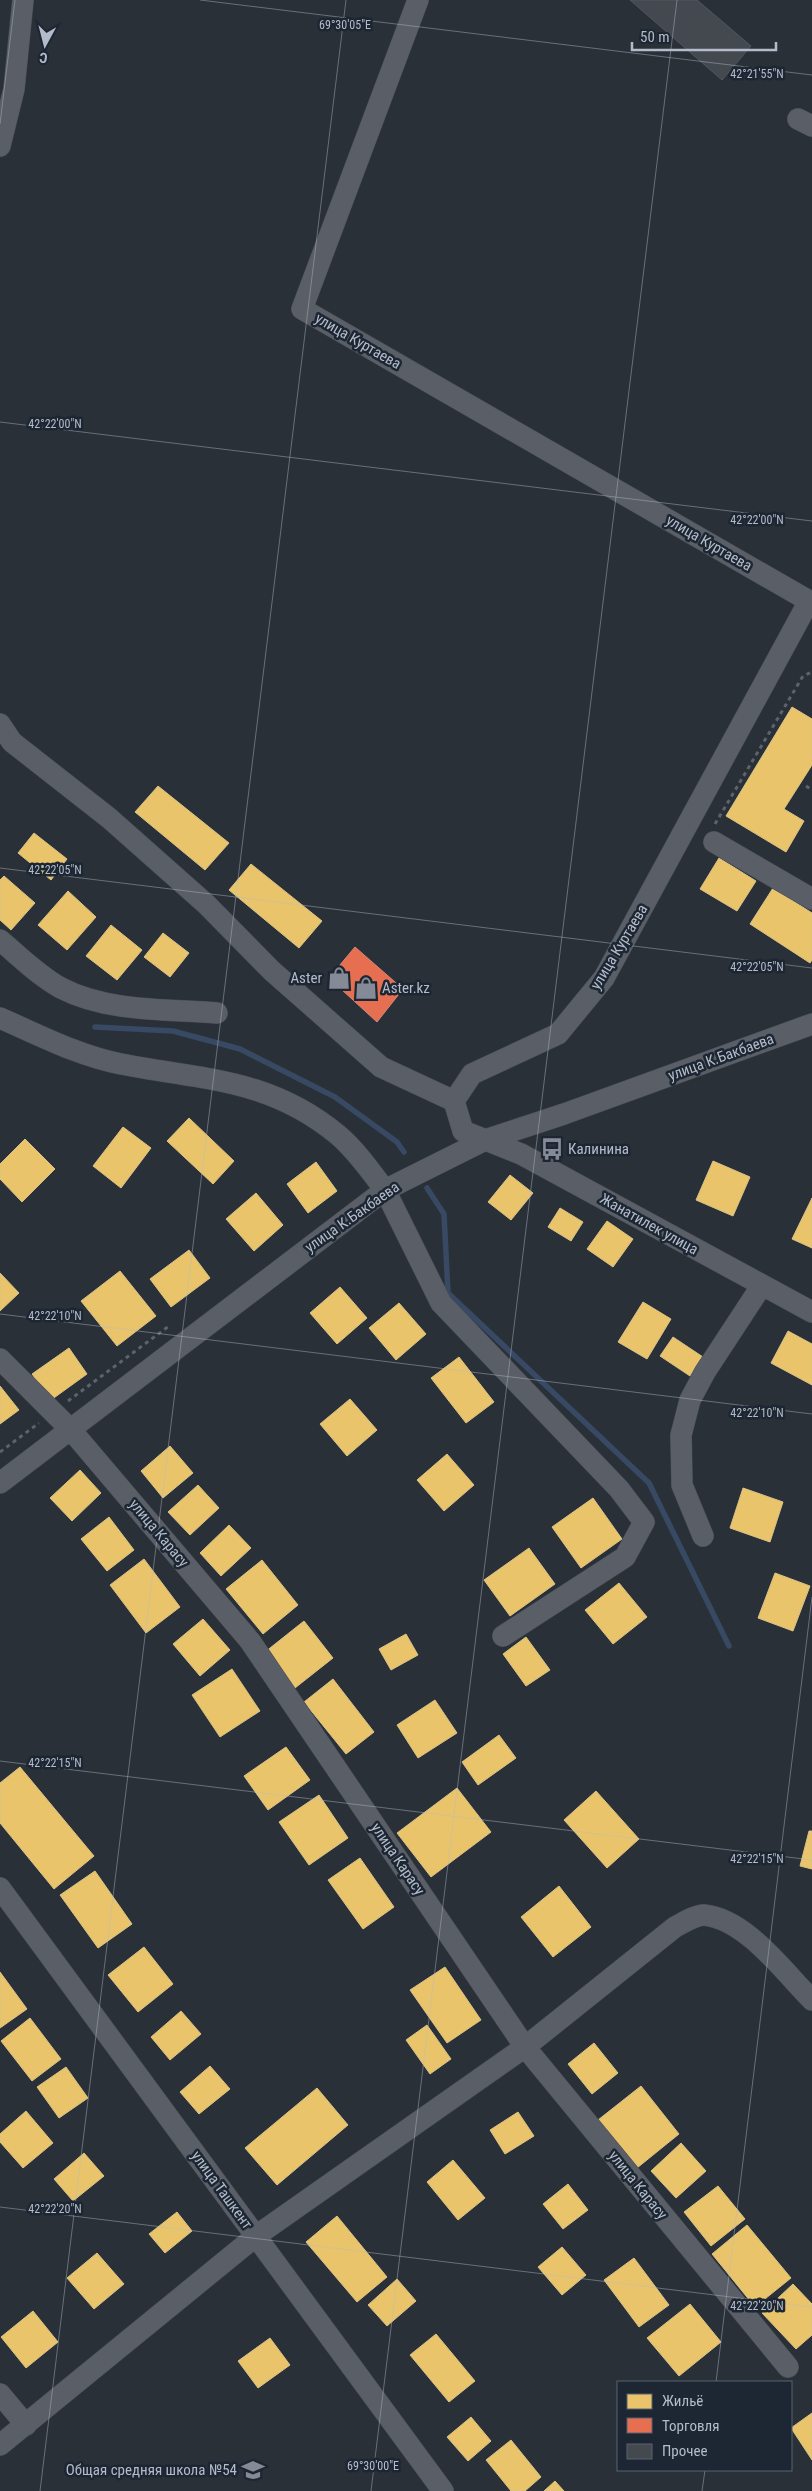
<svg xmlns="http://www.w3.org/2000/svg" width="812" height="2491" font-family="'Roboto Condensed',sans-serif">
<rect width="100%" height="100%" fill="#2a3038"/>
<!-- homes -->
<path fill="#e9c46a" stroke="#d9c286" d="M 792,707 L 812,719 L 812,765 L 784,809 L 804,821 L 786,852 L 726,816 Z
M 158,786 L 229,843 L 205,870 L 135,812 Z
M 34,833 L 67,859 L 51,880 L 18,853 Z
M 719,858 L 756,881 L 737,911 L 700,889 Z
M 251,864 L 322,921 L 299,948 L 229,890 Z
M 4,876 L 35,903 L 11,930 L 0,920 L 0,880 Z
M 773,888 L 812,913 L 812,960 L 810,963 L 750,924 Z
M 68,891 L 96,917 L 67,950 L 38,925 Z
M 111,925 L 142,950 L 117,980 L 86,956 Z
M 163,933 L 189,953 L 170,977 L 144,957 Z
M 189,1118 L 234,1161 L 213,1184 L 167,1141 Z
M 123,1127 L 151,1148 L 121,1188 L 93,1166 Z
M 25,1139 L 55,1169 L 22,1202 L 0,1179 L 0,1164 Z
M 713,1161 L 750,1177 L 733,1216 L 696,1200 Z
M 316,1162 L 337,1191 L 308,1213 L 287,1184 Z
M 510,1175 L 533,1193 L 511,1220 L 488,1202 Z
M 256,1193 L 283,1225 L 254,1251 L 226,1219 Z
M 812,1198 L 812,1248 L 792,1239 Z
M 560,1208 L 583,1222 L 571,1241 L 548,1227 Z
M 607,1221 L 633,1239 L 613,1267 L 587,1249 Z
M 189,1250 L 210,1278 L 171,1307 L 150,1279 Z
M 120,1271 L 156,1316 L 117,1346 L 81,1301 Z
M 0,1273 L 19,1293 L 0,1311 Z
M 340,1287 L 367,1318 L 337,1344 L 310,1313 Z
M 643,1302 L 671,1319 L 647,1359 L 618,1342 Z
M 399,1303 L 426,1334 L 396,1360 L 369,1328 Z
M 788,1331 L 812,1344 L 812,1385 L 771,1363 Z
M 673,1337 L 703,1357 L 690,1376 L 660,1356 Z
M 69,1348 L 87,1374 L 51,1400 L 32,1374 Z
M 459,1357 L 494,1402 L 466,1423 L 431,1378 Z
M 0,1386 L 19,1410 L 0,1424 Z
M 350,1399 L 377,1430 L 347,1456 L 320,1424 Z
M 170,1446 L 193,1473 L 163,1498 L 141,1471 Z
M 447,1454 L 474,1485 L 444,1511 L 417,1480 Z
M 80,1470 L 101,1493 L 72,1521 L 50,1498 Z
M 198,1485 L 219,1508 L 190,1535 L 168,1512 Z
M 743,1488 L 783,1502 L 770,1542 L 730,1528 Z
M 593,1498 L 622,1539 L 581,1568 L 552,1527 Z
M 109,1517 L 134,1550 L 107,1571 L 81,1539 Z
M 229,1525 L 251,1548 L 221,1576 L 200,1553 Z
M 529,1548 L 555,1584 L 510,1616 L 484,1580 Z
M 144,1559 L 180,1607 L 146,1633 L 110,1585 Z
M 262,1560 L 298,1605 L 263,1634 L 226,1589 Z
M 775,1573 L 810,1586 L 793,1631 L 758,1618 Z
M 619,1583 L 647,1617 L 613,1644 L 585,1610 Z
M 203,1619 L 230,1650 L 200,1676 L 173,1644 Z
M 304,1621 L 333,1658 L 295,1688 L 265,1652 Z
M 406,1634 L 418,1655 L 391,1670 L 379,1649 Z
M 526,1637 L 550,1670 L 526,1686 L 503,1654 Z
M 232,1669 L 260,1711 L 220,1737 L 192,1695 Z
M 333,1679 L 374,1732 L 346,1754 L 304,1702 Z
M 435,1700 L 457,1733 L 418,1758 L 397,1725 Z
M 499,1735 L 516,1758 L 478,1785 L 462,1762 Z
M 286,1747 L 310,1780 L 268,1810 L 244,1776 Z
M 20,1767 L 94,1856 L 54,1889 L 0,1823 L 0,1783 Z
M 457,1788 L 491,1832 L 431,1877 L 397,1833 Z
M 596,1791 L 639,1839 L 607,1868 L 564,1820 Z
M 319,1795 L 348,1838 L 309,1865 L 279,1822 Z
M 809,1831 L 812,1831 L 812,1869 L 800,1866 Z
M 360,1858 L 394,1907 L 363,1929 L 328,1880 Z
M 95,1871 L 132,1924 L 98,1948 L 60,1895 Z
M 559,1886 L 591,1927 L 553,1957 L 521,1917 Z
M 144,1947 L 173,1984 L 138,2012 L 108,1975 Z
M 445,1967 L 481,2020 L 447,2043 L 410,1990 Z
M 0,1972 L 27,2009 L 0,2028 Z
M 181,2011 L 201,2034 L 170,2060 L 151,2037 Z
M 30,2018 L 61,2059 L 32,2081 L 1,2041 Z
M 427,2025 L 451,2059 L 430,2074 L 406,2040 Z
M 594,2043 L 618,2073 L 592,2094 L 568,2064 Z
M 210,2066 L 230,2089 L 199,2114 L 180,2092 Z
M 66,2067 L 88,2098 L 59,2118 L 37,2087 Z
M 641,2086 L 679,2134 L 637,2168 L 598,2120 Z
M 317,2088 L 348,2125 L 277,2185 L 245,2148 Z
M 26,2111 L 53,2143 L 23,2168 L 0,2142 L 0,2134 Z
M 518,2112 L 534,2136 L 505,2154 L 490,2130 Z
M 681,2143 L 706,2171 L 676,2198 L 651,2171 Z
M 84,2153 L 104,2176 L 73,2201 L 54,2179 Z
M 453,2160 L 485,2198 L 458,2220 L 427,2182 Z
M 568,2184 L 588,2210 L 563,2229 L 543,2204 Z
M 718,2186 L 745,2219 L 711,2246 L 684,2212 Z
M 177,2212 L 192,2231 L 165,2253 L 149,2234 Z
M 337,2216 L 387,2277 L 357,2302 L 306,2242 Z
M 747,2225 L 791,2278 L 755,2307 L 712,2254 Z
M 562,2247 L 586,2275 L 562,2295 L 538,2267 Z
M 97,2253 L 124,2284 L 94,2309 L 67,2278 Z
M 634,2258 L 669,2305 L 639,2327 L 604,2280 Z
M 397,2279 L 416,2301 L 387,2326 L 368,2305 Z
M 793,2284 L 812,2304 L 812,2335 L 796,2349 L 762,2313 Z
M 690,2304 L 721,2342 L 679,2376 L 647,2338 Z
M 33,2311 L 58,2342 L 26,2368 L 1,2337 Z
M 436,2334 L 475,2381 L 449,2402 L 410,2355 Z
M 270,2338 L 290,2365 L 258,2388 L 238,2361 Z
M 812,2413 L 812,2460 L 791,2428 Z
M 471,2417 L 491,2441 L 468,2461 L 447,2437 Z
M 511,2440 L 541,2477 L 525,2491 L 511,2491 L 486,2460 Z
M 555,2481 L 564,2491 L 544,2491 Z"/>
<!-- shops -->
<path fill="#e76f51" stroke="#d88675" d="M 355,947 L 403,989 L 377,1022 L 329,978 Z"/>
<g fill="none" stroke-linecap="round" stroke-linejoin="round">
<!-- stream -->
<path stroke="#384963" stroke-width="5.5" d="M 95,1027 L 173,1031 L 240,1049 L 335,1097 L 397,1142 L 404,1152
M 427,1188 L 444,1214 L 448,1293 L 649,1483 L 729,1646"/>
</g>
<!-- building -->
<path fill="#444950" stroke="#52575f" d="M 630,0 L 697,0 L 751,46 L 722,80 Z"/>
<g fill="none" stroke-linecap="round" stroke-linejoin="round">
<defs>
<path id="minor" d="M 418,0 L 302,309 L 809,601 L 604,978 L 558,1034 L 472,1074 L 454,1101 L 463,1131 L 521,1154 L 812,1312
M 798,119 L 812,126
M 0,146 L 14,89 L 23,0
M 0,724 L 12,742 L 109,818 L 206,904 L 272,971 L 381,1067 L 454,1101
M 714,842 L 812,899
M 0,940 C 19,956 39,976 61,988 C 107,1012 166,1009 217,1013
M 0,1018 C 39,1035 79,1056 121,1064 C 203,1080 269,1078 338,1135 C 356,1150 371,1172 385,1190 L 441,1303 L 619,1489 L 644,1522 L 625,1557 L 503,1636
M 0,1359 L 71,1430 L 250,1641 L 525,2047 L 788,2367
M 0,1483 L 385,1190 L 485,1140 L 564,1114 L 812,1024
M 703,1536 L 682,1485 L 681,1435 L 690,1400 L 705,1372 L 762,1285
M 0,1888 L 443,2491
M 0,2394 L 26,2425
M 0,2445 L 256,2236 L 525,2047 L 675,1927 C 683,1923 695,1915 704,1915 C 746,1919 784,1972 812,2000"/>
</defs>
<!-- minor casing -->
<use href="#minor" stroke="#484c53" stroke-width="22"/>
<!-- path -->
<path stroke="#5d636a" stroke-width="3" stroke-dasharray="4 4" stroke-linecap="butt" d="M 806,786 L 812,790
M 715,824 L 803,676 L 812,672
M 68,1401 L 169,1326
M 0,1452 L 39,1423"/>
<!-- minor -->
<use href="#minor" stroke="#5a5e66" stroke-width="21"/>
</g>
<!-- ticks -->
<path fill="none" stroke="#b4bcc9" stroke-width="1" stroke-opacity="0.45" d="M 200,0 L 812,75M 0,124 L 15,0M 0,422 L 812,521M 0,868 L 812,968M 0,1314 L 812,1414M 0,1761 L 812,1860M 0,2207 L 812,2307M 716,2382 L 812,1597M 40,2491 L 346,0M 371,2491 L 677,0M 702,2491 L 705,2470"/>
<!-- icons -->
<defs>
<symbol id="shop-bare" viewBox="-9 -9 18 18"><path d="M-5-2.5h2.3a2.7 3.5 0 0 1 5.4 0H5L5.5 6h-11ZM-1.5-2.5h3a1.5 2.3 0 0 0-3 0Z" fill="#848b96" stroke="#1d2633" stroke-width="2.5" paint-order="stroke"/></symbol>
<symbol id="bus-bare" viewBox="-9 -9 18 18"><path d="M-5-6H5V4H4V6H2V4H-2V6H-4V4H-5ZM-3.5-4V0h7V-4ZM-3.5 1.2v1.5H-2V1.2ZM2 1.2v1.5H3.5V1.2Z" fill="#848b96" stroke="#1d2633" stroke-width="2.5" paint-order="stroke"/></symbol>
<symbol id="school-bare" viewBox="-9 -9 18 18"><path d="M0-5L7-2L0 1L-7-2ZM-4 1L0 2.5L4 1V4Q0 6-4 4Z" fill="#848b96" stroke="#1d2633" stroke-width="2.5" paint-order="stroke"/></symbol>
</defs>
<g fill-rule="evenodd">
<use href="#shop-bare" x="323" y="962" width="32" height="32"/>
<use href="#shop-bare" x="350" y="972" width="32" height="32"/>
<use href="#bus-bare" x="536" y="1133" width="32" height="32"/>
<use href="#school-bare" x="237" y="2454" width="32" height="32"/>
</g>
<g text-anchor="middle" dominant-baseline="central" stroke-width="5" stroke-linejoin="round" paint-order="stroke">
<!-- street labels -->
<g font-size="15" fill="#b4bcc9" stroke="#1d2633">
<text transform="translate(358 341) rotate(30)">улица Куртаева</text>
<text transform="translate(709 543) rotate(30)">улица Куртаева</text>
<text transform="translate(619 947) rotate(-59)">улица Куртаева</text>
<text transform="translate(721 1057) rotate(-20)">улица К.Бакбаева</text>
<text transform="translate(352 1217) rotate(-35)">улица К.Бакбаева</text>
<text transform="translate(649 1224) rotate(29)">Жанатилек улица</text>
<text transform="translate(159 1533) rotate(50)">улица Карасу</text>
<text transform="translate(398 1859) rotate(56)">улица Карасу</text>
<text transform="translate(638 2185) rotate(51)">улица Карасу</text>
<text transform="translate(222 2190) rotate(54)">улица Ташкент</text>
</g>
<!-- poi labels -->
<g font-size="15" fill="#b4bcc9" stroke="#1d2633" text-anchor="end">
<text x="322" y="978">Aster</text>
<text x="382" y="988" text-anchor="start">Aster.kz</text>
<text x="568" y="1149" text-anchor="start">Калинина</text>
<text x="237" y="2470">Общая средняя школа №54</text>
</g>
</g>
<g font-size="12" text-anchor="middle" fill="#b4bcc9" stroke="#1d2633" stroke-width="5" stroke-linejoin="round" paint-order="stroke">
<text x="345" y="29">69°30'05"E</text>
<text x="757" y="78">42°21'55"N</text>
<text x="55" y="428">42°22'00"N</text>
<text x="757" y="524">42°22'00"N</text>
<text x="55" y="874">42°22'05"N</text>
<text x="757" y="971">42°22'05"N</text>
<text x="55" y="1320">42°22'10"N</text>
<text x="757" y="1417">42°22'10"N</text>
<text x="55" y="1767">42°22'15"N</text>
<text x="757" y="1863">42°22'15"N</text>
<text x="55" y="2213">42°22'20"N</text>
<text x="757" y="2310">42°22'20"N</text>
<text x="373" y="2470">69°30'00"E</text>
</g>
<!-- legend -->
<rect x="617" y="2381" width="175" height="90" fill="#1d2633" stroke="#59626f"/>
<rect x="627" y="2394" width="25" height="15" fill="#e9c46a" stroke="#59626f"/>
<text x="662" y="2406" font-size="15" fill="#b4bcc9">Жильё</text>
<rect x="627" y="2418" width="25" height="15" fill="#e76f51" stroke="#59626f"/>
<text x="662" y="2431" font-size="15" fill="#b4bcc9">Торговля</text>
<rect x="627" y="2444" width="25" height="15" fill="#444950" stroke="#59626f"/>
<text x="662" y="2456" font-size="15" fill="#b4bcc9">Прочее</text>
<!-- north arrow -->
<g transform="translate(45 45) rotate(187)" stroke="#1d2633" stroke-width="4" paint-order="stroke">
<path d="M0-4L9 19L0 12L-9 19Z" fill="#b4bcc9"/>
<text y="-8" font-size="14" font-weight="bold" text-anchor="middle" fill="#b4bcc9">С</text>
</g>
<!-- scale -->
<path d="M632 42v8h144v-8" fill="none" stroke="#b4bcc9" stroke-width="2.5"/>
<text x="640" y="42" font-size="15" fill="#b4bcc9" stroke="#1d2633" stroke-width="4" paint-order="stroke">50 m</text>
</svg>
